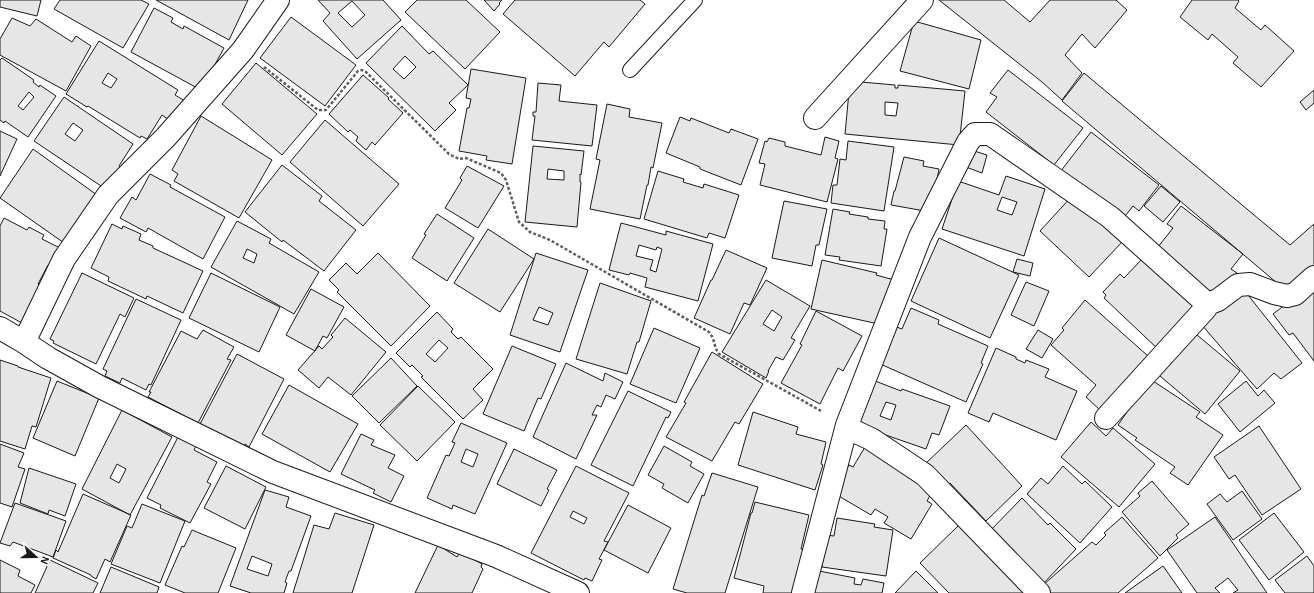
<svg xmlns="http://www.w3.org/2000/svg" width="1314" height="593" font-family="'Alegreya Sans',sans-serif">
<rect width="100%" height="100%" fill="#fff"/>
<!-- building -->
<path fill="#e6e6e6" stroke="#1a1a1a" fill-rule="evenodd" d="M 0,0 L 41,0 L 37,16 L 0,7 Z
M 60,0 L 141,0 L 149,4 L 123,48 L 54,9 Z
M 156,0 L 248,0 L 229,40 Z
M 318,0 L 383,0 L 401,20 L 357,59 L 323,21 L 330,13 ZM 352,1 L 365,15 L 352,27 L 338,13 Z
M 417,0 L 466,0 L 500,32 L 465,69 L 405,12 Z
M 484,0 L 502,0 L 499,3 L 500,4 L 494,11 Z
M 515,0 L 640,0 L 645,4 L 609,47 L 604,42 L 575,76 L 503,14 Z
M 939,0 L 1004,0 L 1030,22 L 1050,0 L 1116,0 L 1127,10 L 1095,48 L 1082,34 L 1065,55 L 1082,73 L 1062,100 L 1042,82 Z
M 1192,0 L 1238,0 L 1239,1 L 1235,8 L 1261,30 L 1265,25 L 1294,51 L 1261,87 L 1233,63 L 1238,57 L 1212,34 L 1208,40 L 1180,17 Z
M 154,8 L 173,18 L 171,22 L 183,29 L 184,26 L 224,48 L 201,90 L 131,52 Z
M 291,17 L 356,65 L 325,106 L 260,58 Z
M 12,18 L 30,26 L 36,19 L 72,42 L 76,36 L 91,46 L 66,91 L 0,55 L 0,39 Z
M 914,21 L 981,40 L 969,89 L 900,71 Z
M 402,26 L 429,54 L 433,51 L 468,85 L 449,103 L 456,110 L 435,131 L 366,63 ZM 405,56 L 416,67 L 404,79 L 393,69 Z
M 99,41 L 178,90 L 175,95 L 185,101 L 172,122 L 162,115 L 147,139 L 141,136 L 140,138 L 88,106 L 87,107 L 66,94 ZM 108,73 L 117,79 L 111,88 L 102,83 Z
M 2,58 L 34,80 L 33,82 L 39,87 L 40,85 L 56,96 L 28,137 L 5,121 L 4,123 L 0,120 L 0,60 ZM 29,92 L 34,97 L 23,110 L 18,106 Z
M 256,63 L 317,114 L 282,155 L 222,104 Z
M 471,69 L 526,78 L 512,164 L 486,160 L 487,156 L 459,151 L 467,108 L 469,108 L 471,99 L 466,98 Z
M 1008,70 L 1083,128 L 1054,165 L 986,112 L 997,97 L 990,93 Z
M 1084,73 L 1290,245 L 1314,224 L 1314,272 L 1290,294 L 1062,101 Z
M 363,75 L 389,98 L 388,99 L 403,113 L 375,145 L 372,142 L 366,150 L 356,141 L 358,137 L 350,130 L 348,132 L 329,114 Z
M 850,81 L 895,85 L 895,88 L 898,88 L 898,85 L 965,91 L 959,145 L 845,134 ZM 885,102 L 898,103 L 896,116 L 885,115 Z
M 538,83 L 561,85 L 559,101 L 597,105 L 592,146 L 532,140 L 535,116 L 533,116 L 533,112 L 536,112 Z
M 1314,90 L 1314,103 L 1306,110 L 1300,102 Z
M 64,97 L 133,144 L 119,166 L 122,168 L 107,190 L 34,141 ZM 73,123 L 83,130 L 75,141 L 65,134 Z
M 607,104 L 630,109 L 629,117 L 662,123 L 653,168 L 651,167 L 648,185 L 647,185 L 640,219 L 590,209 L 600,160 L 596,159 Z
M 201,116 L 272,160 L 239,218 L 174,181 L 178,174 L 172,170 Z
M 680,117 L 690,121 L 691,118 L 729,133 L 731,129 L 758,139 L 741,185 L 700,169 L 700,167 L 666,153 Z
M 325,120 L 399,184 L 363,226 L 290,162 Z
M 0,131 L 17,139 L 0,176 Z
M 1091,132 L 1159,185 L 1139,211 L 1133,206 L 1122,220 L 1060,172 Z
M 825,137 L 839,141 L 835,158 L 838,159 L 827,202 L 760,185 L 765,164 L 759,163 L 765,141 L 767,142 L 769,138 L 785,142 L 785,146 L 821,155 Z
M 848,141 L 894,147 L 884,211 L 831,203 L 833,185 L 837,185 L 840,159 L 846,160 Z
M 533,146 L 584,151 L 581,175 L 580,174 L 580,182 L 581,182 L 577,227 L 525,222 ZM 548,169 L 564,171 L 564,180 L 547,179 Z
M 33,149 L 97,195 L 67,245 L 0,198 Z
M 971,150 L 987,155 L 982,173 L 966,167 Z
M 904,157 L 924,161 L 923,166 L 939,169 L 933,200 L 927,198 L 925,211 L 891,205 L 894,191 L 895,191 Z
M 282,165 L 322,196 L 319,201 L 356,230 L 324,271 L 283,240 L 282,242 L 245,212 Z
M 467,166 L 504,186 L 478,228 L 445,208 L 462,180 L 460,178 Z
M 658,171 L 684,179 L 683,182 L 703,188 L 704,184 L 739,195 L 725,238 L 709,233 L 707,238 L 644,219 Z
M 150,174 L 171,185 L 170,187 L 225,217 L 203,259 L 148,228 L 146,232 L 120,218 L 132,197 L 136,200 Z
M 1006,176 L 1045,189 L 1024,256 L 942,229 L 958,181 L 999,195 ZM 1002,197 L 1017,202 L 1012,215 L 997,210 Z
M 1161,186 L 1180,202 L 1163,222 L 1144,206 Z
M 1073,195 L 1123,241 L 1089,277 L 1040,231 Z
M 784,201 L 827,209 L 819,245 L 816,245 L 812,266 L 772,258 Z
M 1181,206 L 1243,254 L 1231,269 L 1237,273 L 1216,300 L 1154,252 L 1173,228 L 1167,224 Z
M 833,209 L 850,212 L 849,214 L 868,217 L 868,219 L 885,221 L 884,229 L 887,229 L 881,266 L 839,260 L 840,257 L 825,255 Z
M 437,214 L 474,238 L 447,281 L 412,258 L 426,235 L 424,234 Z
M 4,218 L 27,230 L 29,227 L 44,235 L 42,239 L 64,250 L 55,269 L 48,265 L 38,284 L 41,286 L 22,323 L 0,311 L 0,226 Z
M 237,221 L 271,239 L 269,243 L 319,272 L 294,314 L 211,267 ZM 247,249 L 257,254 L 254,263 L 243,258 Z
M 621,223 L 666,235 L 666,231 L 713,244 L 698,301 L 645,287 L 647,278 L 630,273 L 629,275 L 609,270 ZM 639,245 L 656,250 L 657,247 L 662,249 L 656,272 L 650,270 L 653,260 L 636,256 Z
M 112,224 L 122,229 L 123,226 L 141,234 L 139,240 L 153,246 L 153,248 L 203,271 L 183,313 L 147,296 L 146,299 L 108,281 L 109,277 L 91,268 Z
M 488,229 L 534,259 L 500,312 L 454,283 Z
M 939,238 L 1019,275 L 990,338 L 911,301 Z
M 726,250 L 767,268 L 750,305 L 744,303 L 730,334 L 694,318 L 711,280 L 712,280 Z
M 378,253 L 430,306 L 391,346 L 337,292 L 339,290 L 329,280 L 346,263 L 357,274 Z
M 536,253 L 588,270 L 560,352 L 510,335 ZM 539,307 L 553,313 L 548,325 L 533,320 Z
M 1143,258 L 1198,310 L 1159,350 L 1104,298 L 1106,295 L 1103,292 L 1120,274 L 1124,278 Z
M 1017,259 L 1033,263 L 1030,276 L 1013,272 Z
M 822,260 L 877,273 L 876,275 L 894,280 L 883,325 L 811,309 Z
M 82,273 L 134,298 L 125,317 L 120,314 L 96,364 L 53,343 L 54,341 L 50,339 Z
M 211,273 L 280,307 L 259,352 L 189,318 Z
M 766,280 L 810,306 L 791,338 L 795,340 L 783,360 L 776,357 L 768,371 L 769,371 L 766,378 L 722,352 ZM 772,310 L 782,317 L 774,331 L 763,324 Z
M 1026,282 L 1049,291 L 1034,326 L 1011,315 Z
M 600,283 L 651,301 L 639,342 L 637,342 L 627,374 L 576,359 Z
M 1311,285 L 1314,289 L 1314,361 L 1293,333 L 1289,335 L 1273,314 Z
M 311,289 L 344,307 L 327,338 L 323,336 L 315,351 L 286,335 Z
M 1244,290 L 1302,363 L 1281,379 L 1274,373 L 1257,389 L 1201,324 Z
M 136,299 L 181,320 L 151,385 L 149,384 L 146,390 L 122,378 L 120,383 L 105,376 L 107,371 L 103,369 Z
M 1085,300 L 1148,356 L 1101,411 L 1086,397 L 1096,385 L 1051,345 L 1064,330 L 1062,328 Z
M 911,308 L 939,320 L 938,324 L 988,346 L 981,363 L 983,364 L 966,402 L 878,363 L 894,326 L 902,329 Z
M 816,311 L 862,336 L 843,371 L 838,368 L 820,404 L 781,383 L 802,345 L 800,344 Z
M 437,312 L 453,329 L 451,332 L 458,339 L 461,337 L 493,369 L 473,389 L 483,400 L 463,419 L 421,377 L 423,376 L 412,365 L 410,367 L 396,353 ZM 439,340 L 448,348 L 435,362 L 426,354 Z
M 345,318 L 386,352 L 351,395 L 328,377 L 319,388 L 298,370 L 319,346 L 322,349 L 333,337 L 331,335 Z
M 654,328 L 700,348 L 676,403 L 630,384 Z
M 1190,329 L 1240,371 L 1205,414 L 1154,371 Z
M 203,330 L 234,347 L 227,359 L 231,360 L 198,423 L 148,397 L 151,392 L 149,392 L 181,331 L 197,339 Z
M 1038,330 L 1053,339 L 1042,358 L 1026,349 Z
M 512,346 L 556,364 L 541,399 L 538,398 L 524,431 L 483,414 Z
M 996,348 L 1016,357 L 1016,359 L 1025,363 L 1026,360 L 1049,369 L 1045,377 L 1077,391 L 1056,440 L 993,413 L 989,422 L 968,413 Z
M 712,352 L 763,384 L 739,424 L 735,422 L 712,461 L 666,437 L 686,403 L 684,402 Z
M 237,354 L 284,379 L 249,447 L 245,444 L 244,447 L 200,424 Z
M 391,358 L 417,386 L 379,423 L 352,396 Z
M 0,360 L 18,366 L 18,367 L 51,378 L 36,427 L 32,426 L 25,449 L 0,441 Z
M 566,363 L 603,381 L 605,373 L 623,382 L 615,399 L 606,395 L 601,407 L 597,405 L 592,415 L 597,415 L 576,459 L 533,437 Z
M 870,379 L 901,391 L 902,389 L 950,406 L 939,435 L 932,433 L 926,449 L 854,424 ZM 886,402 L 896,405 L 891,420 L 880,416 Z
M 1150,379 L 1200,412 L 1196,417 L 1223,435 L 1188,485 L 1170,473 L 1175,467 L 1135,440 L 1137,438 L 1118,425 Z
M 57,381 L 99,398 L 75,456 L 33,438 Z
M 1246,381 L 1258,396 L 1264,390 L 1275,403 L 1240,432 L 1218,404 Z
M 289,385 L 358,424 L 330,472 L 262,434 Z
M 418,386 L 455,422 L 417,461 L 380,425 Z
M 628,391 L 671,412 L 668,418 L 666,417 L 633,486 L 591,465 Z
M 122,410 L 172,437 L 130,515 L 82,489 ZM 117,464 L 126,469 L 119,483 L 110,478 Z
M 753,412 L 798,427 L 796,434 L 826,442 L 821,464 L 823,465 L 815,490 L 738,465 Z
M 1091,422 L 1106,436 L 1113,428 L 1155,464 L 1119,507 L 1061,457 Z
M 461,423 L 507,443 L 475,514 L 453,505 L 452,509 L 427,498 L 446,455 L 449,456 L 455,443 L 452,442 ZM 466,449 L 478,454 L 473,467 L 461,462 Z
M 966,425 L 1022,486 L 986,521 L 950,483 L 946,488 L 924,465 Z
M 1259,426 L 1301,489 L 1262,515 L 1235,475 L 1229,479 L 1214,457 Z
M 361,434 L 374,440 L 371,445 L 395,455 L 388,468 L 404,476 L 391,502 L 373,493 L 375,490 L 341,474 Z
M 179,435 L 197,444 L 194,450 L 217,462 L 207,482 L 211,484 L 190,523 L 160,508 L 161,505 L 147,498 Z
M 0,444 L 24,453 L 18,467 L 25,469 L 12,507 L 0,503 Z
M 664,446 L 692,462 L 690,466 L 704,474 L 688,503 L 662,488 L 664,484 L 648,475 Z
M 865,447 L 934,488 L 927,501 L 932,504 L 911,539 L 884,523 L 888,517 L 875,509 L 871,515 L 832,492 L 849,465 L 853,467 Z
M 514,449 L 557,470 L 547,489 L 549,490 L 541,506 L 497,484 Z
M 226,466 L 266,487 L 245,529 L 204,508 Z
M 576,466 L 629,493 L 604,541 L 608,542 L 599,559 L 602,560 L 592,581 L 585,578 L 584,580 L 531,553 ZM 573,511 L 587,518 L 584,524 L 570,517 Z
M 1063,466 L 1082,484 L 1085,481 L 1112,507 L 1080,543 L 1027,494 L 1041,478 L 1048,484 Z
M 29,468 L 76,484 L 65,516 L 49,510 L 48,514 L 20,503 Z
M 712,473 L 758,487 L 725,593 L 687,593 L 673,589 L 702,495 L 704,496 Z
M 1152,481 L 1189,524 L 1176,535 L 1178,538 L 1160,556 L 1122,512 L 1140,496 L 1138,493 Z
M 265,490 L 289,497 L 286,507 L 311,516 L 291,571 L 289,571 L 285,582 L 287,583 L 284,593 L 251,593 L 230,586 ZM 252,556 L 272,564 L 268,576 L 247,569 Z
M 1242,491 L 1262,519 L 1233,540 L 1207,504 L 1220,494 L 1227,502 Z
M 83,494 L 131,515 L 110,562 L 105,559 L 96,579 L 91,576 L 91,575 L 53,558 L 56,550 L 58,552 Z
M 1022,498 L 1048,525 L 1050,523 L 1076,549 L 1042,585 L 987,534 Z
M 755,502 L 809,515 L 801,549 L 806,551 L 793,593 L 763,593 L 764,586 L 734,578 L 751,513 L 752,513 Z
M 15,503 L 66,521 L 53,557 L 13,542 L 10,546 L 0,543 Z
M 142,504 L 185,521 L 160,583 L 111,564 L 127,526 L 132,528 Z
M 628,505 L 671,528 L 648,573 L 604,550 Z
M 335,513 L 374,525 L 352,593 L 293,593 L 314,525 L 329,529 Z
M 1274,513 L 1304,552 L 1269,580 L 1239,540 Z
M 1122,517 L 1158,558 L 1118,593 L 1048,593 L 1042,586 L 1092,542 L 1096,545 L 1106,535 L 1104,533 Z
M 1215,517 L 1267,593 L 1233,593 L 1238,590 L 1228,578 L 1215,588 L 1220,593 L 1197,593 L 1167,550 Z
M 837,518 L 875,524 L 874,527 L 893,530 L 886,576 L 822,567 L 826,535 L 834,536 Z
M 959,525 L 1024,593 L 949,593 L 920,563 Z
M 192,530 L 236,548 L 218,593 L 185,593 L 165,585 L 182,546 L 184,547 Z
M 438,545 L 457,557 L 460,552 L 482,564 L 481,567 L 483,569 L 472,593 L 415,593 Z
M 1307,556 L 1314,566 L 1314,593 L 1285,593 L 1275,580 Z
M 0,560 L 20,570 L 18,576 L 35,585 L 31,593 L 0,593 Z
M 50,560 L 98,583 L 93,593 L 35,593 Z
M 1163,566 L 1182,593 L 1125,593 Z
M 111,567 L 159,587 L 157,593 L 100,593 Z
M 819,571 L 855,578 L 854,584 L 861,585 L 863,579 L 884,583 L 882,593 L 814,593 Z
M 916,571 L 938,593 L 895,593 Z"/>
<g fill="none" stroke-linecap="round" stroke-linejoin="round">
<defs>
<path id="lane" d="M 630,70 L 695,0"/>
<path id="street" d="M 815,118 L 922,0
M 1205,305 L 1218,300 L 1238,285 L 1250,284 L 1274,293 L 1287,296 L 1295,294 L 1314,277
M 0,328 L 24,342 L 48,358 L 100,387 L 273,472 L 496,556 L 578,593
M 24,342 L 64,259 L 108,195 L 166,137 L 243,50 L 278,0
M 847,425 L 920,237 L 968,142 L 975,134 L 990,134 L 1110,217 L 1205,302 L 1206,308 L 1106,418
M 803,593 L 847,425 L 856,432 L 871,439 L 925,475 L 1039,593"/>
</defs>
<!-- lane casing -->
<use href="#lane" stroke="#1a1a1a" stroke-width="16"/>
<!-- street casing -->
<use href="#street" stroke="#1a1a1a" stroke-width="24"/>
<!-- path -->
<path stroke="#5f5f5f" stroke-width="2.5" stroke-dasharray="3 2" stroke-linecap="butt" d="M 264,67 L 318,110 L 326,110 L 358,71 L 362,70 L 366,72 L 449,154 L 459,159 L 466,158 L 501,173 L 506,180 L 519,222 L 530,232 L 550,240 L 709,332 C 716,341 713,346 719,354 L 823,412"/>
<!-- lane -->
<use href="#lane" stroke="#fff" stroke-width="14"/>
<!-- street -->
<use href="#street" stroke="#fff" stroke-width="22"/>
</g>
<!-- north arrow -->
<g transform="translate(36 557) rotate(111)" stroke="#ffffff" stroke-width="3" paint-order="stroke">
<path d="M0-3L7 15L0 10L-7 15Z" fill="#1a1a1a"/>
<text y="-6" font-size="11" font-weight="bold" text-anchor="middle" fill="#1a1a1a">N</text>
</g>
</svg>
